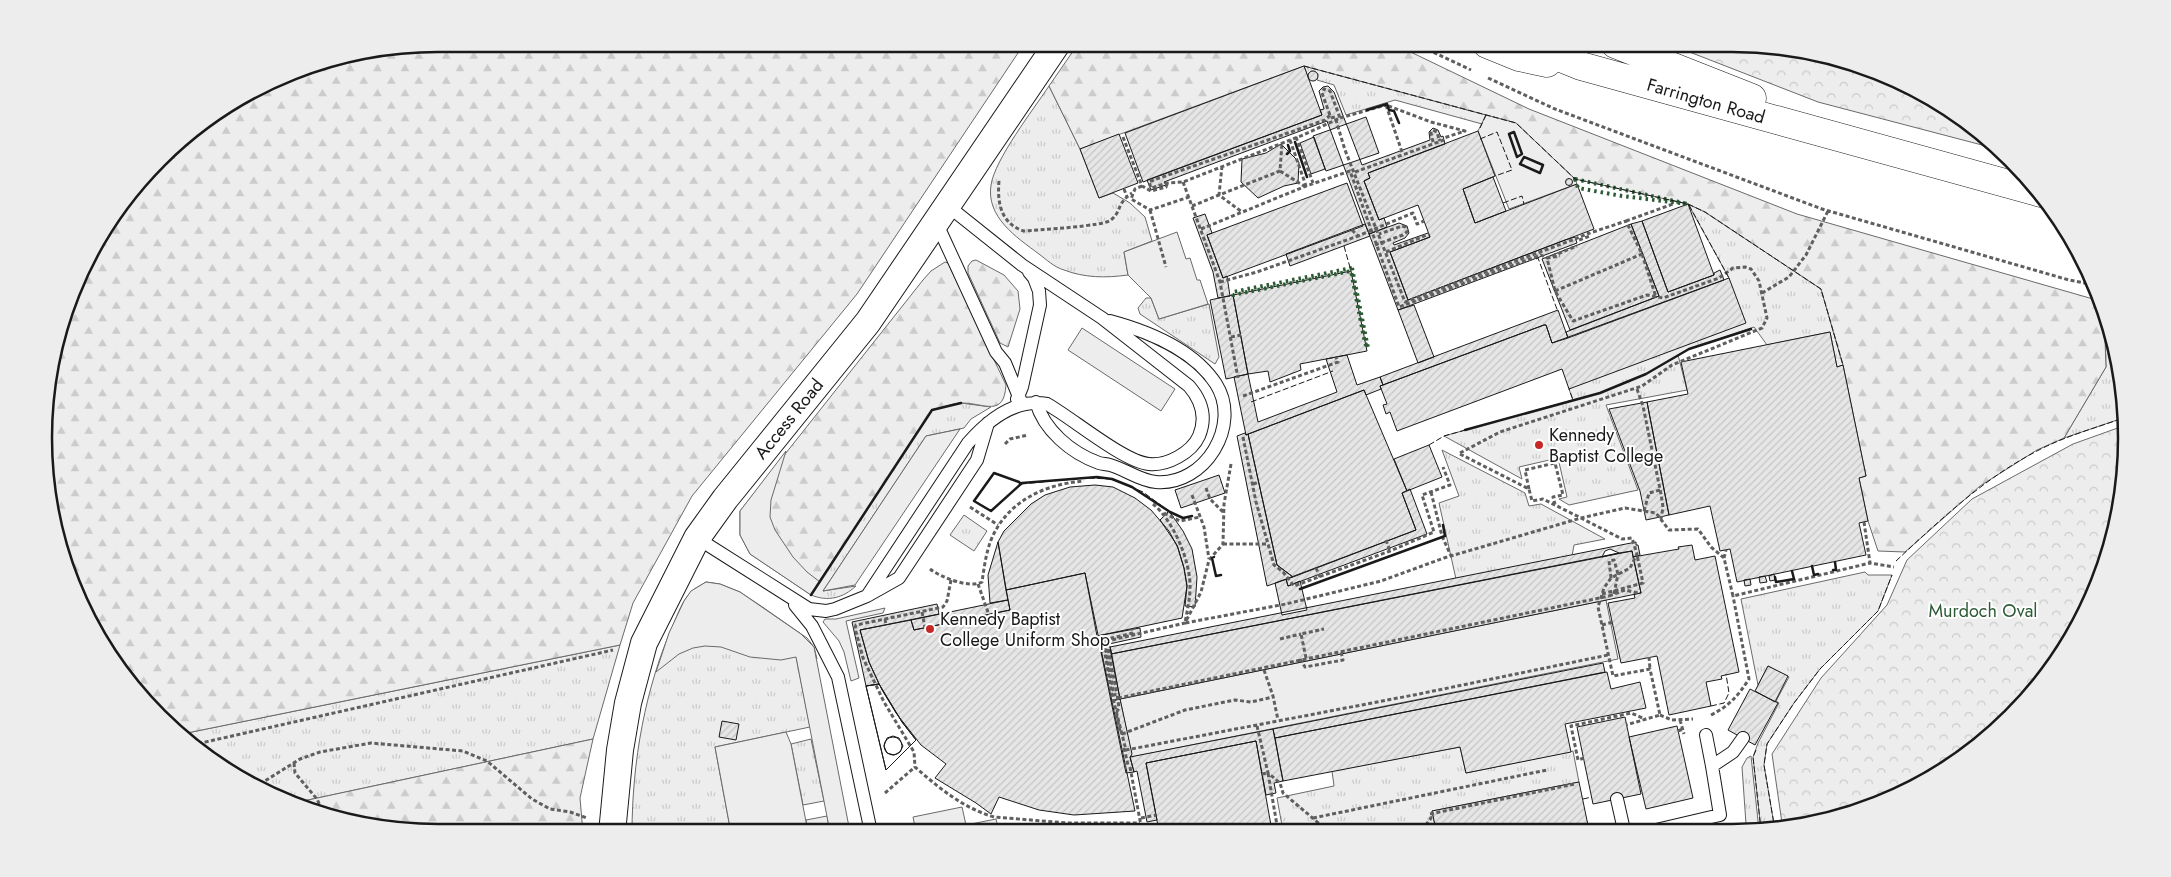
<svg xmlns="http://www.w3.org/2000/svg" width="2171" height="877" font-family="Jost,sans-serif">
<defs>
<pattern id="grass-tufts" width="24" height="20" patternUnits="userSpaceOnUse" patternTransform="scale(1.25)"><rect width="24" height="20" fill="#ededed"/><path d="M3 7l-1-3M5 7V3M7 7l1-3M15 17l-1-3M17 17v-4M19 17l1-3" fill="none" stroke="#cbcbcb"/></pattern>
<pattern id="forest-firs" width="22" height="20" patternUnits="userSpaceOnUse" patternTransform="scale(1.25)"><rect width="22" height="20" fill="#ededed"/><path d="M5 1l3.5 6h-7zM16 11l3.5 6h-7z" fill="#cbcbcb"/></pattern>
<pattern id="park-crowns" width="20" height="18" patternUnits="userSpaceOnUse" patternTransform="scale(1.25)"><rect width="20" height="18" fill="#ededed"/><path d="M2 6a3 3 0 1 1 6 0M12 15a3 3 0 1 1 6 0" fill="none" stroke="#cbcbcb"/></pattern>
<pattern id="building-hatch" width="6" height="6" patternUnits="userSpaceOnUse" patternTransform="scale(1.25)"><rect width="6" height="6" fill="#e6e6e6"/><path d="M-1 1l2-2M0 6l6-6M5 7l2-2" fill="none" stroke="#c5c5c5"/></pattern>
</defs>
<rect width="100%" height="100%" fill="#fff"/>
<!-- grass -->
<path fill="url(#grass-tufts)" stroke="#6a6a6a" d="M 1304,66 L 1486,115 L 1482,124 L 1395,100 L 1346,115 L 1334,85 L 1317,80 L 1318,74 L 1313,71 L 1309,73 L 1308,77 Z
M 1049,86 L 1080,149 L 1099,198 L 1113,193 L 1130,203 L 1145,217 L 1152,241 L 1124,252 L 1128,275 C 1106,278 1085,278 1064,270 C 1054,267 1047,260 1039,254 C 1016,237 986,217 991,185 C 995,159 1033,110 1049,86 Z
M 1688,204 L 1705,212 L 1821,289 L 1843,365 L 1837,367 L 1830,332 L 1767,345 L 1754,327 L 1689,349 L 1678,355 L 1687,390 L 1606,405 L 1638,490 L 1569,505 L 1559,499 L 1567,497 L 1558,458 L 1519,467 L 1522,479 L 1444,436 L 1573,400 L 1569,389 L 1729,278 Z
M 1146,298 L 1151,298 L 1159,319 L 1209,304 L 1219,357 L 1215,364 L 1140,314 L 1138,308 Z
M 2104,311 L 2114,336 L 2126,417 L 2064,438 L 2106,367 Z
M 961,403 L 991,407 L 971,419 L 964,428 L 926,436 L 823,591 L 856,586 C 843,598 828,602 811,595 L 932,410 Z
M 1442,450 L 1525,493 L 1529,506 L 1541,504 L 1605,539 L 1574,545 L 1572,556 L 1456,579 L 1439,503 L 1459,496 Z
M 964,515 L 987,531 L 974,551 L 950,535 Z
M 1865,572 L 1868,575 L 1892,575 L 1878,611 L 1820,669 L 1794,703 L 1767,744 L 1764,765 L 1775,830 L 1761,830 L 1753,757 L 1758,743 L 1779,703 L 1776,701 L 1789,677 L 1768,666 L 1758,685 L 1741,599 Z
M 706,582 L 720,584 L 740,592 L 761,606 L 807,638 L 814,647 L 817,659 L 793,641 L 810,727 L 715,747 L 731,833 L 632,833 C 632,763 645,687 674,623 C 678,613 682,602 690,593 C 694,588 700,586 706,582 Z
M 620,645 L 593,739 L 294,803 L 198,752 L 182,734 Z
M 811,739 L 824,801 L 803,805 L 791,744 Z
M 1460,747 L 1466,773 L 1573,751 L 1579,782 L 1432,811 L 1436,830 L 1432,831 L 1283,831 L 1277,798 L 1334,786 L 1332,771 Z
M 1751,756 L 1759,830 L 1724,830 L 1746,824 L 1742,767 L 1747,758 Z
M 827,816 L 830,832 L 808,832 L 806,820 Z"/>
<!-- forest -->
<path fill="url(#forest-firs)" stroke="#6a6a6a" d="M 439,44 L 1024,44 L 857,294 L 692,496 L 633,603 L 620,645 L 182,734 L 110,658 L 74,589 L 51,516 L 47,387 L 65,312 L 96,241 L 178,142 L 241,96 L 311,65 Z
M 1078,44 L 1394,44 L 1529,109 L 1797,214 L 2100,301 L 2104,311 L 2106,367 L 2064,438 L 2037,450 L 1980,486 L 1905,552 L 1878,551 L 1868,521 L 1859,478 L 1866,476 L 1843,365 L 1821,289 L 1705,212 L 1688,204 L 1575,179 L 1516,123 L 1304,66 L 1080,149 L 1049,86 Z
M 976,260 L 1004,275 L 1018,291 L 1020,309 L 1008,347 L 1000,343 L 968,273 L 968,266 L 972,261 Z
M 945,262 L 948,263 L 1006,385 C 1004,418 984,403 962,403 C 953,403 941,408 932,410 L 811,595 L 750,554 L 740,535 L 740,511 L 923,280 L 931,271 Z
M 593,739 L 580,798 L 583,833 L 439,833 L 312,812 L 294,803 Z"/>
<!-- park -->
<path fill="url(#park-crowns)" stroke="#6a6a6a" d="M 1669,44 L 1732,44 L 1859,65 L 1930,96 L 1993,142 L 2001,150 L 1818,102 Z
M 2126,425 L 2124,490 L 2106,565 L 2061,658 L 1993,735 L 1884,803 L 1783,830 L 1772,754 L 1821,678 L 1887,605 L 1907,560 L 1972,499 L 2073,444 Z"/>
<!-- built -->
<path fill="#ededed" stroke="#6a6a6a" d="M 1486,115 L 1516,123 L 1575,179 L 1577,184 L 1509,209 L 1478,131 Z
M 1177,232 L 1186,259 L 1190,258 L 1197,280 L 1200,280 L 1208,304 L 1159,319 L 1151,298 L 1128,275 L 1124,252 Z
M 1082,328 L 1175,389 L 1161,411 L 1068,350 Z
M 960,429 L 855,585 L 823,591 L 926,436 Z
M 786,451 L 771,500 L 770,517 L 775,530 L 793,557 L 807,572 L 820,582 L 811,595 L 750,554 L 740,535 L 740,511 Z
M 706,582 L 720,584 L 740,592 L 801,634 L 814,647 L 850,832 L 830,832 L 796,657 L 781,660 L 750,657 L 721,647 L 705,646 L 693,648 L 679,654 L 656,672 L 669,633 L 684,601 L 691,591 Z
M 1606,600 L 1618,659 L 1132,757 L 1120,699 Z
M 885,608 L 883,613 L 846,621 L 859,678 L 851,681 L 844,652 L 839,641 L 823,622 L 825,619 L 836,619 Z
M 786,732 L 791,744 L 808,832 L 731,833 L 715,747 Z
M 962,807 L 966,825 L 996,819 L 999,832 L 916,832 L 913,817 Z"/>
<!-- building -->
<path fill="url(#building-hatch)" stroke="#1a1a1a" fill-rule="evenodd" d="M 1304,66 L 1322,115 L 1143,182 L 1125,133 Z
M1308 76a5 5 0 1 1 10 0a5 5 0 1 1-10 0Z
M 1328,86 L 1334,92 L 1362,165 L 1430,140 L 1429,132 L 1433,128 L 1438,130 L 1441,137 L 1443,136 L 1445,144 L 1368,173 L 1370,178 L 1364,181 L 1379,220 L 1384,218 L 1387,227 L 1369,234 L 1327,121 L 1164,182 L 1166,185 L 1151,190 L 1147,180 L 1322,115 L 1320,110 L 1324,109 L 1319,91 L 1323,87 Z
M 1366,117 L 1379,153 L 1326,171 L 1313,136 Z
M 1478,131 L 1495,176 L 1463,189 L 1475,223 L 1577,184 L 1594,229 L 1408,300 L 1390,252 L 1430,237 L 1418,205 L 1379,220 L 1364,181 L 1370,178 L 1368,173 Z
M 1119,134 L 1138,183 L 1099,198 L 1080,149 Z
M 1314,137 L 1325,169 L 1311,174 L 1300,143 Z
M 1281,144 L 1299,162 L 1298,183 L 1284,186 L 1258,198 L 1241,182 L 1242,159 L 1266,153 Z
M 1493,177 L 1506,211 L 1475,223 L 1463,189 Z
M1565.5 182a3.5 3.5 0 1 1 7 0a3.5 3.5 0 1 1-7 0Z
M 1347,183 L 1363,226 L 1223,278 L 1207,235 Z
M 1688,204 L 1714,275 L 1668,292 L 1642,221 Z
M 1205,214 L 1212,233 L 1207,235 L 1223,278 L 1227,276 L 1230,296 L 1218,298 L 1213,272 L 1193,218 Z
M 1642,221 L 1668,292 L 1714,275 L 1714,273 L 1720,270 L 1724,280 L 1568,338 L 1566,332 L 1659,296 L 1631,224 Z
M 1399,223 L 1407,226 L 1409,233 L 1405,238 L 1393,243 L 1394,245 L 1428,233 L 1430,237 L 1390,252 L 1408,300 L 1565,240 L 1575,237 L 1577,243 L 1398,310 L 1369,234 Z
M 1365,224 L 1370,236 L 1290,266 L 1286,254 Z
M 1631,224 L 1659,296 L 1570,330 L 1542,259 Z
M 1351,271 L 1367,351 L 1300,364 L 1301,370 L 1270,382 L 1268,371 L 1248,374 L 1233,295 Z
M 1729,278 L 1746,323 L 1569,389 L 1562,369 L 1397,431 L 1390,412 L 1386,414 L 1383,405 L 1387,404 L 1380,386 L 1544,325 L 1546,325 L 1552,343 Z
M 1233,295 L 1248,374 L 1226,379 L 1210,300 Z
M 1414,305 L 1434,357 L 1418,363 L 1398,310 Z
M 1558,310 L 1568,338 L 1552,343 L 1546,325 L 1544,325 L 1383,385 L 1380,377 Z
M 1830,332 L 1837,367 L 1843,365 L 1866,476 L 1859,478 L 1868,521 L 1859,523 L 1866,555 L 1737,582 L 1730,549 L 1720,551 L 1710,506 L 1669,515 L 1647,402 L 1688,394 L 1681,362 Z
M 1347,355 L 1357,385 L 1380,377 L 1383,385 L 1380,386 L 1381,389 L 1366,395 L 1364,390 L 1246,435 L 1234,377 L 1248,374 L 1258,422 L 1337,392 L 1326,359 Z
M 1364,390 L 1407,491 L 1402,493 L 1416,530 L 1293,577 L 1277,565 L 1248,434 Z
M 1647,402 L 1669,515 L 1646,520 L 1640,491 L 1609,409 Z
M 1245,433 L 1246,435 L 1248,434 L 1277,565 L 1293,577 L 1267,586 L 1237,436 Z
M 1429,445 L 1442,477 L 1407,491 L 1394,459 Z
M 1219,475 L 1225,493 L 1181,508 L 1175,490 Z
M 1095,485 L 1113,487 L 1135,498 L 1151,510 L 1169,531 L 1178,548 L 1184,568 L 1187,586 L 1182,618 L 1097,636 L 1085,573 L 1006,590 L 998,542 L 1004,531 L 1031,504 L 1045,495 L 1070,487 Z
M 1410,489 L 1427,534 L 1288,586 L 1286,579 L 1416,530 L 1402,493 Z
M 1169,511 L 1183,531 L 1192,549 L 1197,577 L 1195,607 L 1185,606 L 1187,586 L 1184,568 L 1177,545 L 1160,520 Z
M 998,542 L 1008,600 L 990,603 L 988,575 Z
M 1636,542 L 1636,545 L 1638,545 L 1640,555 L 1633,557 L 1632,551 L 1619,553 L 1111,654 L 1110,647 Z
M 1692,545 L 1695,560 L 1715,556 L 1739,672 L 1721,676 L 1722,679 L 1706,682 L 1711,706 L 1669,715 L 1657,656 L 1621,663 L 1608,603 L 1635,598 L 1634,594 L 1641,593 L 1633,557 L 1679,549 L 1678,547 Z
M 1610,549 L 1619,553 L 1602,557 L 1605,551 Z
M 1632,551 L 1641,593 L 1120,699 L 1111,654 Z
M 1085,573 L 1135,811 L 1074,815 L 1039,810 L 999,797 L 991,814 L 976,803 L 935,778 L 946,764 L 921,745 L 896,713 L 882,690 L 869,662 L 860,630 L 911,620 L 914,630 L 1010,610 L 1006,590 Z
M 1774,574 L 1775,580 L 1770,581 L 1769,576 Z
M 1765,576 L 1767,582 L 1760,583 L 1759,577 Z
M 1286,579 L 1288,586 L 1300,581 L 1307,610 L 1282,615 L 1275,583 Z
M 1750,579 L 1751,585 L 1745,586 L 1744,580 Z
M 1008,600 L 1010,610 L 914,630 L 911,620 Z
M 937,604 L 939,614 L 860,630 L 869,662 L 879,684 L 866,686 L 852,622 Z
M 1140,628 L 1141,637 L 1109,644 L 1111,650 L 1101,652 L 1097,636 Z
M 1111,650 L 1120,699 L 1111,701 L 1101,652 Z
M 1603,663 L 1605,672 L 1275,738 L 1273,729 Z
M 1768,666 L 1788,676 L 1775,702 L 1755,691 Z
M 1607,672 L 1611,689 L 1640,682 L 1646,708 L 1565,724 L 1571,752 L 1466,773 L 1460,747 L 1283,781 L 1275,738 Z
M 879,684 L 902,722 L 916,740 L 886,770 L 866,686 ZM 893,736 L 899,738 L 903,746 L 900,752 L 894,755 L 887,753 L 884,746 L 887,738 Z
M 879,684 L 902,722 L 916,740 L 886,770 L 866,686 Z
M 1750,689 L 1778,703 L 1755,745 L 1728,730 Z
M 1120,699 L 1132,754 L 1130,757 L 1134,772 L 1126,773 L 1111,701 Z
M 1625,717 L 1641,794 L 1593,804 L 1577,727 Z
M 722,721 L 739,724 L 736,740 L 719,737 Z
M 1677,726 L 1693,798 L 1646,809 L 1629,737 Z
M 1273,729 L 1283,781 L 1274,783 L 1276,793 L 1266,795 L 1256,741 L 1146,763 L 1157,820 L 1147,822 L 1137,771 L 1134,772 L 1130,757 Z
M884 746a9 9 0 1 1 18 0a9 9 0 1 1-18 0Z
M 1256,741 L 1272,831 L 1159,831 L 1146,763 Z
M 1579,782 L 1589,830 L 1432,831 L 1436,830 L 1432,811 Z"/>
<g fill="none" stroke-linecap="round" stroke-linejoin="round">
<defs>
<path id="service" d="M 937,224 L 996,352 L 1005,363 L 1022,404
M 1017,399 L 1022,387 L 1040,305 L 1039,291 L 1034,278 L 1029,272
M 1036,402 C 1044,430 1071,453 1099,463 C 1102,464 1106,464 1110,465 C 1125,469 1140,481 1156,482 C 1205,486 1242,425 1216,384 C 1194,350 1147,331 1110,321
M 697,538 L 809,609 L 826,611 L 835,609 L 867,596 L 899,578 L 977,460 L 988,423
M 867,596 L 968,443 C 988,420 1015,398 1047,404 C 1072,418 1124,462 1149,464 C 1159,465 1169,462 1178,457 C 1187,452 1195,445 1199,436 C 1207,417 1202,401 1189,386 L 1102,318 L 1022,265 L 948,206
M 795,605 L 812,626 L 838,677 L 871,832
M 1706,735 L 1712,766 L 1733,752 L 1743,738
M 1617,799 L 1624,830
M 1656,830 L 1720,815 L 1712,766"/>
<path id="minor" d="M 612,833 L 620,750 L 628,703 L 644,643 L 697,538 L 725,499 L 868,322 L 1057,44"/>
<path id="secondary" d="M 1487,44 L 1519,57 L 1547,63
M 1527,44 L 1581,66 L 2041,193
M 1615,44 L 1752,98"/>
</defs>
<!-- service casing -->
<use href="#service" stroke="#1a1a1a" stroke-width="14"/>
<!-- minor casing -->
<use href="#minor" stroke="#1a1a1a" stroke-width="28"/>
<!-- secondary casing -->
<use href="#secondary" stroke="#1a1a1a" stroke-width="29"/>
<!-- path -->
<path stroke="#5f5f5f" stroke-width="3" stroke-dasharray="4 2.5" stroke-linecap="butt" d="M 1416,44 L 1471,70
M 1488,78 L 1555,109 L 1822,209 L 2069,280 L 2095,285
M 1330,115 L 1325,120 L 1151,181 L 1149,182 L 1151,188 L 1167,183 L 1183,182 L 1303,135 L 1340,118 L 1330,91 L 1324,89 L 1322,93 L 1331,118
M 1340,118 L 1386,105
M 1123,137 L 1142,186 L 1151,191 L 1166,187 L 1167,184
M 1296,137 L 1313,183
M 1290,140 L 1306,186
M 1433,142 L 1431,133 L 1433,130 L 1437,132 L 1439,139
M 1402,152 L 1386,105 L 1431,122 L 1465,131 L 1444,138
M 1222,166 L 1219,195 L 1280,171 L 1282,143
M 1280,171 L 1304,186
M 1355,172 L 1444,140
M 999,181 C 997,203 1001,224 1024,231 C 1037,230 1105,226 1111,220 C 1122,211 1116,204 1132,193
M 1183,182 L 1220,282 L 1238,378
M 1142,186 L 1135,189 L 1131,199 L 1150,210 L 1189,197
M 1124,189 L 1127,197
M 1192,206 L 1219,195 L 1242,212
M 1150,210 L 1166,267
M 1626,221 L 1673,204
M 1201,229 L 1306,186 L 1350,171 L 1399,307 L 1541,255 L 1547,258 L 1577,246
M 1352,230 L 1358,236 L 1413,213 L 1417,224 L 1424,221
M 1593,232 L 1626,221 L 1642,254 L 1656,297
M 1575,239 L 1589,233 L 1590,236 L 1579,240
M 1375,245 L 1403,235 L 1407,232 L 1405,227 L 1402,226 L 1379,234
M 1386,252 L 1429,234
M 1220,282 L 1257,272 L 1358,236
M 1555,291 L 1642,254
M 1762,293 L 1789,277 L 1806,255 L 1828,211
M 1231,337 L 1241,335
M 1637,389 L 1643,406 L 1661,494 L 1663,507 L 1661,519
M 1243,396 L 1338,362 L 1336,357
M 1243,437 L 1256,502 L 1274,565 L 1283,572 L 1294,586 L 1390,551 L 1434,532 L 1422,495 L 1450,485 L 1443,467
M 1005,444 L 1010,439 L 1028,435
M 1460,453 L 1500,432 L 1642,386 L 1672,365 L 1762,328 L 1767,318 L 1759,281 L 1751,269 L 1745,267 L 1733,268 L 1719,278 L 1663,298 L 1647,295 L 1573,321 L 1555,291 L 1547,258 L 1560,256
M 1460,454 L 1529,489 L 1532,501 L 1543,499 L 1581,518 L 1625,508 L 1656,513 L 1669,530 L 1698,529 L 1711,547 L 1724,558 L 1733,596 L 1870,563
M 1231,464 L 1224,504 L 1223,544 L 1209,560 L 1201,592 L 1185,623 L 1103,642 L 1112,695 L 1126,750 L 1419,694 L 1608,655
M 1253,484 L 1259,482
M 1206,488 L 1210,499 L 1224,513
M 1529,489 L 1525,470 L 1555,463 L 1563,495 L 1553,497 L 1555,504
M 1431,492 L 1442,536 L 1451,556
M 1192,495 L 1204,527 L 1209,559
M 1153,504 C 1173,520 1191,562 1190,588 C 1190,599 1187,611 1185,623 L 1286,604 L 1381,581 L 1444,558 L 1581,518 L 1622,539 L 1632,538 L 1637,554 L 1630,568 L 1611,578 L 1604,588 L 1598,607 L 1613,676 L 1650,669 L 1660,715 L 1626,725
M 970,507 L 998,525
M 1644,511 L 1649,493 L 1660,490
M 1164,513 L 1180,521 L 1200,517
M 1864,522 L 1870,563 L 1894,567
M 1386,540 L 1390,551
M 1223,544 L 1268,544
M 1724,558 L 1726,550
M 1316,568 L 1320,577
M 930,569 C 940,577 970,589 982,582 C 984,568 986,553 991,540 C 1007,501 1045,484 1084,481
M 1611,578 L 1609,561 L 1614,560 L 1618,574
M 951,580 L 947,601 L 943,607 L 856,625 L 855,628 L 863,658 L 884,702 L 914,752 L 915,767 C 939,788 963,808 994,817 L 1067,823 L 1140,823
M 978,584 L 989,615
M 1602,594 L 1643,583 L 1637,555
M 1609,596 L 1625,590 L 1638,593
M 922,612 L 925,628
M 885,619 L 886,625
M 1602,625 L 1613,622
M 1108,649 L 1117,694
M 1649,657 L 1650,669
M 1306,658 L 1301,634 L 1324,629
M 1300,659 L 1305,667 L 1343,660 L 1341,652
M 1264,670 L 1273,696 L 1278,720
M 1660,715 L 1672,720 L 1693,719
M 1711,715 C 1729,706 1738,696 1749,679 L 1733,596
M 1680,720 L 1684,734
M 1257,726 L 1268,773 L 1280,783 L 1283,793 L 1328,831
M 1678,731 L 1683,729
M 1122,734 L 1185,710 L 1235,700 L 1251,702 L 1273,697
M 192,745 L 613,650
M 1124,748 L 1128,765 L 1125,766
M 1584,758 L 1578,760 L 1571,726 L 1631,713 L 1645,719
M 294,763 L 295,773 L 317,799 L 324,814
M 1130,767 L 1142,831
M 1262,774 L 1268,773 L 1278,831
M 260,784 L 300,759 L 320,752 L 371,743 L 463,751 L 487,761 L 532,799 L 550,809 L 570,812 L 587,818
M 885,793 L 915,767
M 1141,818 L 1156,815
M 1313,818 L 1547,770
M 1415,831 L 1423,829 L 1431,818 L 1430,814 L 1575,784"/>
<!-- service -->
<use href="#service" stroke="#fff" stroke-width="12"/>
<!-- minor -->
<use href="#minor" stroke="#fff" stroke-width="26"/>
<!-- secondary -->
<use href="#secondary" stroke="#fff" stroke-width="28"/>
<!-- path-bridge -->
<path stroke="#5f5f5f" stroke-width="3" stroke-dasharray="4 2.5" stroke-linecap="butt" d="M 1331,118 L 1335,117 L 1345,150 L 1405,302 L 1575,239
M 1439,139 L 1440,141
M 1614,594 L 1618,574
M 1280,639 L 1301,634
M 1118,698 L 1609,596
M 1120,731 L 1116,713 L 1119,708 L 1117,694 L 1114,695 L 1104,640 L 1133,633 L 1132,629"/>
<!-- hedge -->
<path stroke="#2b5a34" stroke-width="4" stroke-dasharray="2.5 4" stroke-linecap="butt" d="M 1575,179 L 1688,204 L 1622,196 L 1578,188 Z
M 1352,268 L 1368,348 L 1365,343 L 1351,271 L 1233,295 L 1233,292 Z"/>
<!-- fence -->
<path stroke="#1a1a1a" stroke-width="1" stroke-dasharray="6 2.5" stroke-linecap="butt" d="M 1304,66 L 1516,123 L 1575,179 L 1688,204 L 1705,212 L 1821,289 L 1843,365
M 1480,128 L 1486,115
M 1480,139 L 1497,132 L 1512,170 L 1495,176
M 1503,203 L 1522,196 L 1524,204
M 1689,205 L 1729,278
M 1344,246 L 1351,271
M 1536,259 L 1538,258 L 1558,312
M 1251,402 L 1333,371
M 1429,445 L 1444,436 L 1573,400 L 1569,389
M 1021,484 L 1085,478 L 1112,479 L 1143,492 L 1170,512 L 1184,518 L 1192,516
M 1896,561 C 1940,520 1983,479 2037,451 C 2065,436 2096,428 2126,417
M 1711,706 L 1724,703 L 1729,693 L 1726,674
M 1756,750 L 1753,757 L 1761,830
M 1583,799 L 1592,797
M 1775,830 L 1764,765 L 1767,744 L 1794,703 L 1820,669 L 1878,611 L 1892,575"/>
<!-- wall -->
<path stroke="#1a1a1a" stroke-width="2.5" d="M 1367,110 L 1387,104 L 1389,110 L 1394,111 L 1399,123
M 1514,132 L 1522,154 L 1517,157 L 1509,134 Z
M 1295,142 L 1307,177
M 1287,154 L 1290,151 L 1288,145
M 1524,157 L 1543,165 L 1540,173 L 1520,164 Z
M 1465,430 L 1600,393 L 1646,374 L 1689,349 L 1751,329
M 1021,484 L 1019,482 L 994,473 L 974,501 L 991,511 L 1022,483 L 1097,477 L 1112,479 L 1132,487 L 1170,512 L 1183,518 L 1192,516
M 1214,557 L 1212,558 L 1216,576 L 1221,575
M 1812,566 L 1814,575 L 1818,574
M 1833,570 L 1836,570 L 1835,562
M 1775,577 L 1776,582 L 1794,579 L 1792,571
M 1300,589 L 1445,536 L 1443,525
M 811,595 L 932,410 L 961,403"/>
</g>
<!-- markers -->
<g fill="#c62828" stroke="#fff" stroke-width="2">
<circle cx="1539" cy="445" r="5"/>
<circle cx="930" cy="629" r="5"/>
</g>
<g text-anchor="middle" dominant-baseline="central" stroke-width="4" stroke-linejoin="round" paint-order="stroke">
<!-- street labels -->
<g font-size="18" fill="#1a1a1a" stroke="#fff">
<text transform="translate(1706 101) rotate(16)">Farrington Road</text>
<text transform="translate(789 419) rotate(-51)">Access Road</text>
</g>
<!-- poi labels -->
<g font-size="18" fill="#1a1a1a" stroke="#fff" text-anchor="start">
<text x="1549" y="435">Kennedy<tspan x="1549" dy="21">Baptist College</tspan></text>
<text x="940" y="619">Kennedy Baptist<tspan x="940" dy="21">College Uniform Shop</tspan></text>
</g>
<!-- park labels -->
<g font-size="18" fill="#2b5a34" stroke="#fff">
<text x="1983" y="611">Murdoch Oval</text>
</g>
</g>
<!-- crop -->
<path d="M0 0H2171V877H0ZM438 52H1732A386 386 0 0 1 2118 438V438A386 386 0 0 1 1732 824H438A386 386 0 0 1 52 438V438A386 386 0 0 1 438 52Z" fill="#ededed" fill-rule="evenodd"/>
<path fill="none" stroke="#1a1a1a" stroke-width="2.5" d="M438 52H1732A386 386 0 0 1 2118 438V438A386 386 0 0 1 1732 824H438A386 386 0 0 1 52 438V438A386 386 0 0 1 438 52Z"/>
</svg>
